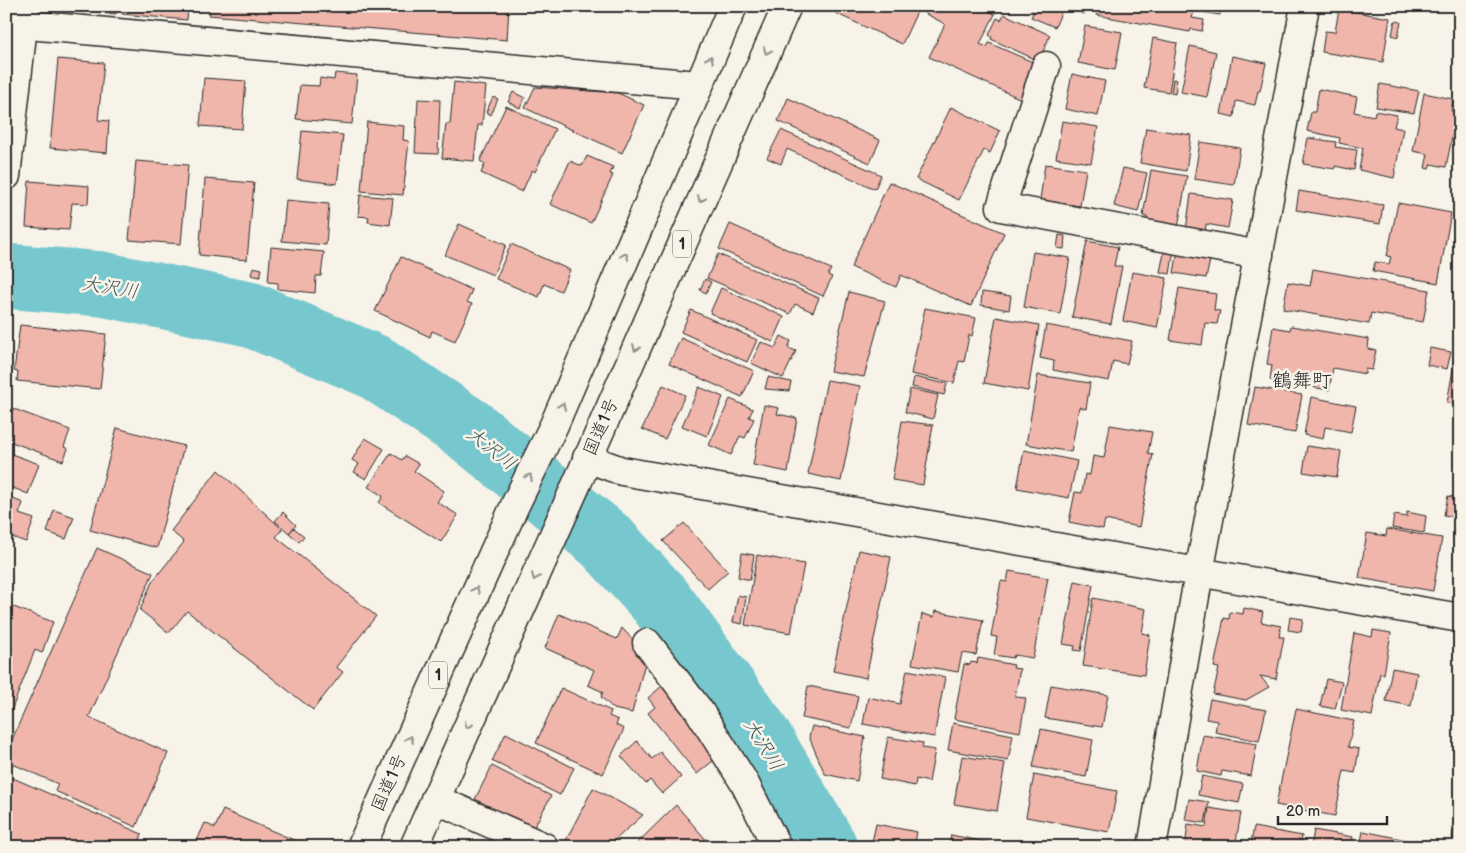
<svg xmlns="http://www.w3.org/2000/svg" width="1466" height="853" font-family="'Balsamiq Sans','Klee One',sans-serif">
<rect width="100%" height="100%" fill="#f7f3e8"/>
<filter id="ink" filterUnits="userSpaceOnUse"><feTurbulence type="fractalNoise" baseFrequency=".02" numOctaves="2"/><feDisplacementMap in="SourceGraphic" scale="10" xChannelSelector="R" yChannelSelector="G"/><feConvolveMatrix kernelMatrix="1 2 1 2 8 2 1 2 1" color-interpolation-filters="sRGB"/></filter>
<g filter="url(#ink)">
<g fill="none" stroke-linecap="round" stroke-linejoin="round">
<!-- river -->
<path stroke="#77c8ce" stroke-width="65" d="M 6,276 L 102,284 L 249,314 L 375,367 L 469,430 L 606,541 L 660,600 L 754,729 L 825,847"/>
</g>
<!-- building -->
<path fill="#f0b6ab" stroke="#2b2b2b" d="M 48,6 L 117,6 L 116,14 Z
M 123,6 L 188,6 L 187,20 L 122,14 Z
M 210,6 L 509,6 L 507,40 L 209,15 Z
M 838,6 L 903,6 L 917,12 L 902,44 L 835,13 Z
M 911,6 L 977,6 L 995,14 L 980,44 L 987,47 L 989,43 L 1037,64 L 1021,99 L 929,57 L 945,24 Z
M 1024,6 L 1064,6 L 1055,27 L 1031,17 L 1034,11 Z
M 1098,6 L 1221,6 L 1220,15 L 1194,11 L 1192,18 L 1204,20 L 1202,31 L 1191,29 L 1190,32 L 1096,15 Z
M 1081,8 L 1086,9 L 1085,14 L 1080,13 Z
M 1339,9 L 1390,18 L 1383,62 L 1322,52 L 1325,31 L 1335,32 Z
M 1004,14 L 1050,35 L 1039,61 L 991,39 L 992,37 L 989,35 L 997,18 L 1001,20 Z
M 1395,21 L 1401,22 L 1398,37 L 1392,35 Z
M 1085,26 L 1122,32 L 1115,70 L 1078,63 Z
M 1153,38 L 1177,43 L 1169,92 L 1144,88 Z
M 1190,46 L 1216,52 L 1207,97 L 1181,92 Z
M 1232,56 L 1266,63 L 1260,91 L 1258,91 L 1255,105 L 1236,101 L 1234,117 L 1221,114 Z
M 58,59 L 104,63 L 98,120 L 109,121 L 107,153 L 50,148 Z
M 335,73 L 357,75 L 352,124 L 296,119 L 300,85 L 319,86 L 320,78 L 334,80 Z
M 1072,74 L 1105,81 L 1098,116 L 1065,109 Z
M 204,78 L 246,81 L 242,129 L 200,126 Z
M 1173,79 L 1177,80 L 1175,94 L 1171,93 Z
M 454,82 L 486,86 L 482,125 L 478,125 L 474,161 L 442,158 L 446,124 L 450,124 Z
M 1380,84 L 1419,91 L 1414,113 L 1376,107 Z
M 535,87 L 618,93 L 644,105 L 622,153 L 525,108 Z
M 1319,89 L 1357,97 L 1354,112 L 1374,116 L 1375,111 L 1397,115 L 1394,127 L 1403,129 L 1394,178 L 1359,170 L 1363,148 L 1339,143 L 1340,138 L 1307,131 L 1311,112 L 1315,112 Z
M 513,92 L 525,98 L 520,108 L 508,102 Z
M 1424,93 L 1453,99 L 1451,111 L 1457,112 L 1446,167 L 1431,164 L 1429,169 L 1425,168 L 1428,154 L 1413,151 Z
M 493,97 L 498,99 L 491,115 L 486,112 Z
M 788,98 L 880,140 L 870,163 L 778,121 Z
M 418,99 L 440,100 L 438,154 L 415,153 Z
M 506,106 L 555,129 L 535,172 L 532,170 L 522,192 L 481,173 L 485,164 L 480,161 Z
M 951,107 L 1000,131 L 990,153 L 984,150 L 959,200 L 916,179 Z
M 1062,121 L 1098,127 L 1091,163 L 1056,158 Z
M 367,122 L 404,126 L 403,140 L 409,141 L 403,195 L 361,191 Z
M 1146,128 L 1191,135 L 1186,171 L 1140,163 Z
M 781,130 L 881,175 L 875,189 L 787,149 L 781,164 L 767,158 Z
M 302,131 L 343,135 L 337,184 L 297,179 Z
M 1308,138 L 1336,142 L 1335,147 L 1357,150 L 1354,170 L 1335,166 L 1335,169 L 1303,164 Z
M 1200,142 L 1240,148 L 1234,185 L 1194,179 Z
M 587,156 L 613,167 L 610,174 L 613,175 L 591,223 L 550,204 L 570,161 L 582,166 Z
M 136,161 L 188,165 L 181,244 L 129,240 Z
M 1045,164 L 1086,170 L 1080,206 L 1040,200 Z
M 1123,168 L 1147,173 L 1138,212 L 1114,206 Z
M 1151,170 L 1187,176 L 1178,227 L 1147,221 L 1147,217 L 1143,216 Z
M 205,179 L 254,183 L 247,260 L 199,255 Z
M 29,181 L 89,186 L 88,204 L 72,203 L 69,230 L 26,227 Z
M 889,182 L 1004,233 L 971,306 L 901,275 L 896,287 L 851,267 Z
M 1299,191 L 1383,205 L 1380,224 L 1296,210 Z
M 1191,194 L 1233,200 L 1228,228 L 1206,224 L 1205,233 L 1186,230 Z
M 360,195 L 393,198 L 390,225 L 368,222 L 369,217 L 358,216 Z
M 286,200 L 329,204 L 326,245 L 282,241 Z
M 1398,203 L 1451,213 L 1438,283 L 1373,271 L 1375,262 L 1389,264 L 1391,257 L 1387,256 Z
M 459,224 L 506,245 L 493,275 L 445,255 Z
M 730,224 L 831,269 L 828,275 L 832,277 L 823,296 L 719,249 Z
M 1059,235 L 1065,236 L 1064,249 L 1057,248 Z
M 1087,241 L 1118,247 L 1114,266 L 1122,266 L 1111,324 L 1072,317 Z
M 511,244 L 570,270 L 561,291 L 544,284 L 539,297 L 496,279 Z
M 271,247 L 324,252 L 321,276 L 316,276 L 315,293 L 278,289 L 278,283 L 268,282 Z
M 1165,248 L 1174,250 L 1170,274 L 1160,272 Z
M 1178,250 L 1211,256 L 1206,278 L 1174,273 Z
M 1033,252 L 1070,258 L 1060,314 L 1024,307 Z
M 718,254 L 819,298 L 813,312 L 795,304 L 790,314 L 707,278 Z
M 401,257 L 472,290 L 467,302 L 472,304 L 455,341 L 432,331 L 430,337 L 375,311 Z
M 253,267 L 262,269 L 260,277 L 251,275 Z
M 1313,269 L 1429,290 L 1423,322 L 1371,313 L 1369,324 L 1283,309 L 1288,282 L 1310,286 Z
M 1132,272 L 1167,278 L 1157,328 L 1123,321 Z
M 705,279 L 711,282 L 706,293 L 700,290 Z
M 721,288 L 784,317 L 773,342 L 710,313 Z
M 1179,288 L 1216,294 L 1214,310 L 1220,311 L 1217,324 L 1205,323 L 1202,345 L 1170,340 Z
M 849,292 L 885,301 L 864,377 L 830,371 Z
M 982,292 L 1011,296 L 1009,310 L 981,305 Z
M 925,308 L 976,318 L 972,336 L 969,335 L 964,362 L 959,361 L 954,383 L 911,374 Z
M 691,310 L 757,340 L 747,362 L 681,332 Z
M 996,317 L 1039,325 L 1028,391 L 984,383 Z
M 20,325 L 106,334 L 100,389 L 17,381 L 18,372 L 14,371 Z
M 1046,325 L 1132,341 L 1127,364 L 1113,361 L 1109,381 L 1053,370 L 1054,361 L 1040,358 Z
M 1291,326 L 1369,339 L 1368,349 L 1376,350 L 1372,370 L 1365,369 L 1365,374 L 1333,368 L 1329,390 L 1270,380 L 1272,365 L 1267,364 L 1273,327 L 1290,330 Z
M 781,336 L 791,341 L 788,348 L 796,351 L 783,378 L 751,363 L 761,342 L 775,348 Z
M 681,338 L 754,371 L 742,397 L 669,364 Z
M 1430,348 L 1451,352 L 1447,369 L 1427,365 Z
M 1456,353 L 1460,354 L 1460,405 L 1447,403 Z
M 1038,375 L 1090,383 L 1086,409 L 1079,407 L 1071,452 L 1026,444 Z
M 768,377 L 791,382 L 789,391 L 765,389 Z
M 914,377 L 947,384 L 944,395 L 912,387 Z
M 827,380 L 860,386 L 841,481 L 808,474 Z
M 663,385 L 685,395 L 665,439 L 642,429 Z
M 699,387 L 723,397 L 707,436 L 682,426 Z
M 1255,387 L 1302,395 L 1295,433 L 1248,425 Z
M 910,389 L 938,395 L 933,419 L 905,412 Z
M 1311,397 L 1356,406 L 1351,432 L 1325,427 L 1323,439 L 1304,435 Z
M 730,399 L 753,409 L 749,417 L 754,419 L 745,438 L 740,436 L 731,455 L 709,445 Z
M 764,405 L 779,408 L 777,414 L 797,418 L 788,472 L 753,465 Z
M 6,406 L 70,430 L 64,447 L 68,449 L 63,461 L 6,440 Z
M 902,421 L 933,425 L 923,485 L 892,480 Z
M 1110,425 L 1152,432 L 1148,453 L 1153,454 L 1139,527 L 1105,520 L 1103,529 L 1069,522 L 1075,492 L 1082,493 L 1085,474 L 1090,475 L 1093,456 L 1104,458 Z
M 117,428 L 184,446 L 157,548 L 90,530 Z
M 365,438 L 384,449 L 366,479 L 354,472 L 359,464 L 352,460 Z
M 1307,446 L 1341,451 L 1337,477 L 1303,472 Z
M 1024,450 L 1077,461 L 1069,498 L 1017,488 Z
M 6,452 L 39,464 L 28,494 L 6,485 Z
M 391,453 L 402,460 L 405,456 L 419,464 L 414,471 L 444,491 L 437,502 L 458,515 L 441,542 L 379,503 L 383,496 L 368,487 Z
M 218,470 L 282,529 L 276,537 L 376,616 L 336,667 L 343,672 L 313,710 L 187,611 L 169,633 L 140,610 L 152,582 L 184,542 L 171,531 Z
M 6,496 L 23,503 L 19,514 L 34,519 L 26,542 L 6,535 Z
M 1448,496 L 1458,498 L 1455,517 L 1444,515 Z
M 54,510 L 74,517 L 66,539 L 47,532 Z
M 283,512 L 296,525 L 289,533 L 275,521 Z
M 1407,512 L 1426,516 L 1424,533 L 1392,528 L 1394,515 L 1407,517 Z
M 684,523 L 728,571 L 708,589 L 663,541 Z
M 294,528 L 304,536 L 299,542 L 289,533 Z
M 1387,529 L 1442,538 L 1433,591 L 1359,578 L 1367,533 L 1386,536 Z
M 97,548 L 153,573 L 89,717 L 168,753 L 136,827 L 55,791 L 58,784 L 6,761 L 6,753 Z
M 859,550 L 891,557 L 866,678 L 833,671 Z
M 742,553 L 754,555 L 750,580 L 738,577 Z
M 757,555 L 804,564 L 791,633 L 745,625 Z
M 1009,571 L 1048,578 L 1033,658 L 1014,655 L 1013,658 L 994,655 L 997,637 L 991,636 L 1001,581 L 1007,582 Z
M 1075,581 L 1093,585 L 1081,651 L 1074,650 L 1075,646 L 1063,644 Z
M 738,595 L 746,597 L 742,624 L 733,622 Z
M 1093,598 L 1146,609 L 1142,633 L 1150,635 L 1144,675 L 1083,666 Z
M 6,604 L 53,622 L 42,653 L 35,650 L 6,724 Z
M 1244,608 L 1263,612 L 1261,622 L 1281,626 L 1279,637 L 1284,637 L 1276,679 L 1260,676 L 1269,687 L 1246,700 L 1213,694 L 1219,668 L 1214,667 L 1224,618 L 1229,619 L 1230,612 L 1243,614 Z
M 935,611 L 983,620 L 976,655 L 962,653 L 958,672 L 912,664 L 922,614 L 934,617 Z
M 559,614 L 617,639 L 622,628 L 647,655 L 632,713 L 614,709 L 601,697 L 603,692 L 588,685 L 594,670 L 545,648 Z
M 1290,617 L 1303,619 L 1301,632 L 1288,630 Z
M 1373,630 L 1391,633 L 1384,674 L 1380,673 L 1372,716 L 1341,710 L 1354,633 L 1372,637 Z
M 978,658 L 1014,665 L 1013,668 L 1020,669 L 1015,697 L 1026,698 L 1020,732 L 954,719 L 964,664 L 970,665 L 971,662 L 977,663 Z
M 1392,668 L 1417,673 L 1411,706 L 1386,701 Z
M 907,670 L 945,677 L 934,737 L 863,724 L 868,697 L 900,704 Z
M 1326,679 L 1342,682 L 1335,709 L 1320,706 Z
M 1051,685 L 1108,695 L 1102,727 L 1045,718 Z
M 662,686 L 719,756 L 697,774 L 648,713 L 655,707 L 648,698 Z
M 808,686 L 858,696 L 851,728 L 802,718 Z
M 561,688 L 611,711 L 609,716 L 618,720 L 616,725 L 624,729 L 603,774 L 536,743 Z
M 1210,699 L 1266,710 L 1259,741 L 1215,732 L 1217,721 L 1206,719 Z
M 1296,709 L 1354,721 L 1348,747 L 1359,749 L 1355,773 L 1344,771 L 1335,816 L 1276,805 Z
M 953,723 L 1013,735 L 1008,761 L 948,750 Z
M 812,726 L 865,737 L 857,781 L 825,774 L 809,737 Z
M 1041,729 L 1093,740 L 1086,777 L 1033,767 Z
M 506,733 L 574,768 L 560,795 L 492,761 Z
M 1203,735 L 1257,744 L 1251,776 L 1222,771 L 1221,776 L 1197,771 Z
M 888,737 L 923,743 L 922,748 L 935,750 L 929,782 L 916,779 L 915,786 L 880,779 Z
M 637,741 L 652,759 L 660,752 L 681,777 L 662,794 L 650,780 L 646,784 L 621,756 Z
M 962,756 L 1005,763 L 997,811 L 954,804 Z
M 492,766 L 551,796 L 533,829 L 475,799 Z
M 6,775 L 142,834 L 137,847 L 6,847 Z
M 1034,775 L 1117,791 L 1109,832 L 1026,817 Z
M 1202,776 L 1243,784 L 1239,803 L 1198,795 Z
M 593,788 L 643,815 L 607,847 L 575,847 L 565,842 Z
M 1460,797 L 1460,840 L 1452,838 Z
M 1189,799 L 1209,802 L 1205,823 L 1185,820 Z
M 676,805 L 708,842 L 703,847 L 633,847 Z
M 1209,808 L 1241,813 L 1235,847 L 1185,847 L 1188,824 L 1206,827 Z
M 223,810 L 308,846 L 194,847 L 205,823 L 215,828 Z
M 876,824 L 917,832 L 914,847 L 871,847 Z
M 1254,827 L 1302,836 L 1300,847 L 1250,847 Z
M 1314,830 L 1353,837 L 1351,847 L 1311,847 Z
M 1363,831 L 1426,844 L 1426,847 L 1360,847 Z
M 498,834 L 521,847 L 492,847 Z
M 951,835 L 1006,846 L 1006,847 L 949,847 Z"/>
<g fill="none" stroke-linecap="round" stroke-linejoin="round">
<defs>
<path id="street" d="M 6,23 L 698,85
M 1046,66 L 1001,207 L 1259,255
M 6,176 L 25,8
M 647,643 L 698,709 L 744,782 L 777,847
M 435,799 L 544,847"/>
<path id="secondary" d="M 587,458 L 622,471 L 1460,618
M 1152,847 L 1199,573 L 1305,6"/>
<path id="highway" d="M 361,847 L 516,503 L 554,425 L 733,6
M 414,847 L 578,481 L 787,6"/>
</defs>
<!-- street casing -->
<use href="#street" stroke="#2b2b2b" stroke-width="31"/>
<!-- secondary casing -->
<use href="#secondary" stroke="#2b2b2b" stroke-width="31"/>
<!-- highway casing -->
<use href="#highway" stroke="#2b2b2b" stroke-width="31"/>
<!-- street -->
<use href="#street" stroke="#f7f3e8" stroke-width="28"/>
<!-- secondary -->
<use href="#secondary" stroke="#f7f3e8" stroke-width="28"/>
<!-- highway -->
<use href="#highway" stroke="#f7f3e8" stroke-width="28"/>
</g>
<!-- one-way arrows -->
<defs><path id="oneway-chevron" d="M-2-3.5L2.5 0L-2 3.5" fill="none" stroke-width="1.6" stroke-linecap="round" stroke-linejoin="round" transform="scale(1.25)"/></defs>
<g stroke="#918f8a">
<use href="#oneway-chevron" transform="translate(767 51) rotate(114)"/>
<use href="#oneway-chevron" transform="translate(710 59) rotate(-66)"/>
<use href="#oneway-chevron" transform="translate(701 199) rotate(114)"/>
<use href="#oneway-chevron" transform="translate(625 256) rotate(-67)"/>
<use href="#oneway-chevron" transform="translate(636 348) rotate(114)"/>
<use href="#oneway-chevron" transform="translate(562 406) rotate(-67)"/>
<use href="#oneway-chevron" transform="translate(529 477) rotate(-63)"/>
<use href="#oneway-chevron" transform="translate(535 577) rotate(114)"/>
<use href="#oneway-chevron" transform="translate(476 590) rotate(-66)"/>
<use href="#oneway-chevron" transform="translate(468 725) rotate(114)"/>
<use href="#oneway-chevron" transform="translate(410 739) rotate(-66)"/>
</g>
</g>
<g text-anchor="middle" dominant-baseline="central" stroke-width="5" stroke-linejoin="round" paint-order="stroke">
<!-- shield labels -->
<g fill="#f7f3e8" stroke="#686764" stroke-width="1">
<rect x="673" y="230.5" width="18" height="27" rx="4"/>
<rect x="429" y="661.5" width="18" height="27" rx="4"/>
</g>
<g font-size="16" font-weight="bold" fill="#2b2b2b">
<text x="682" y="244">1</text>
<text x="438" y="675">1</text>
</g>
<!-- street labels -->
<g font-size="18" fill="#2b2b2b" stroke="#f7f3e8">
<text transform="translate(601 427) rotate(-66)">国道1号</text>
<text transform="translate(389 783) rotate(-66)">国道1号</text>
</g>
<!-- water labels -->
<g font-size="19" font-style="italic" fill="#425a5c" stroke="#f7f3e8">
<text transform="translate(110 288) rotate(9)">大沢川</text>
<text transform="translate(491 449) rotate(38)">大沢川</text>
<text transform="translate(763 745) rotate(58)">大沢川</text>
</g>
<!-- quarter labels -->
<g font-size="20" fill="#2b2b2b" stroke="#f7f3e8">
<text x="1302" y="381">鶴舞町</text>
</g>
</g>
<!-- margin -->
<rect width="1466" height="853" fill="none" stroke="#f7f3e8" stroke-width="25"/>
<rect x="12" y="12" width="1441" height="828" fill="none" stroke="#2b2b2b" stroke-width="2" filter="url(#ink)"/>
<!-- scale -->
<path d="M1278 816v8h109v-8" fill="none" stroke="#2b2b2b" stroke-width="2.5"/>
<text x="1286" y="816" font-size="15" fill="#2b2b2b" stroke="#f7f3e8" stroke-width="4" paint-order="stroke">20 m</text>
</svg>
